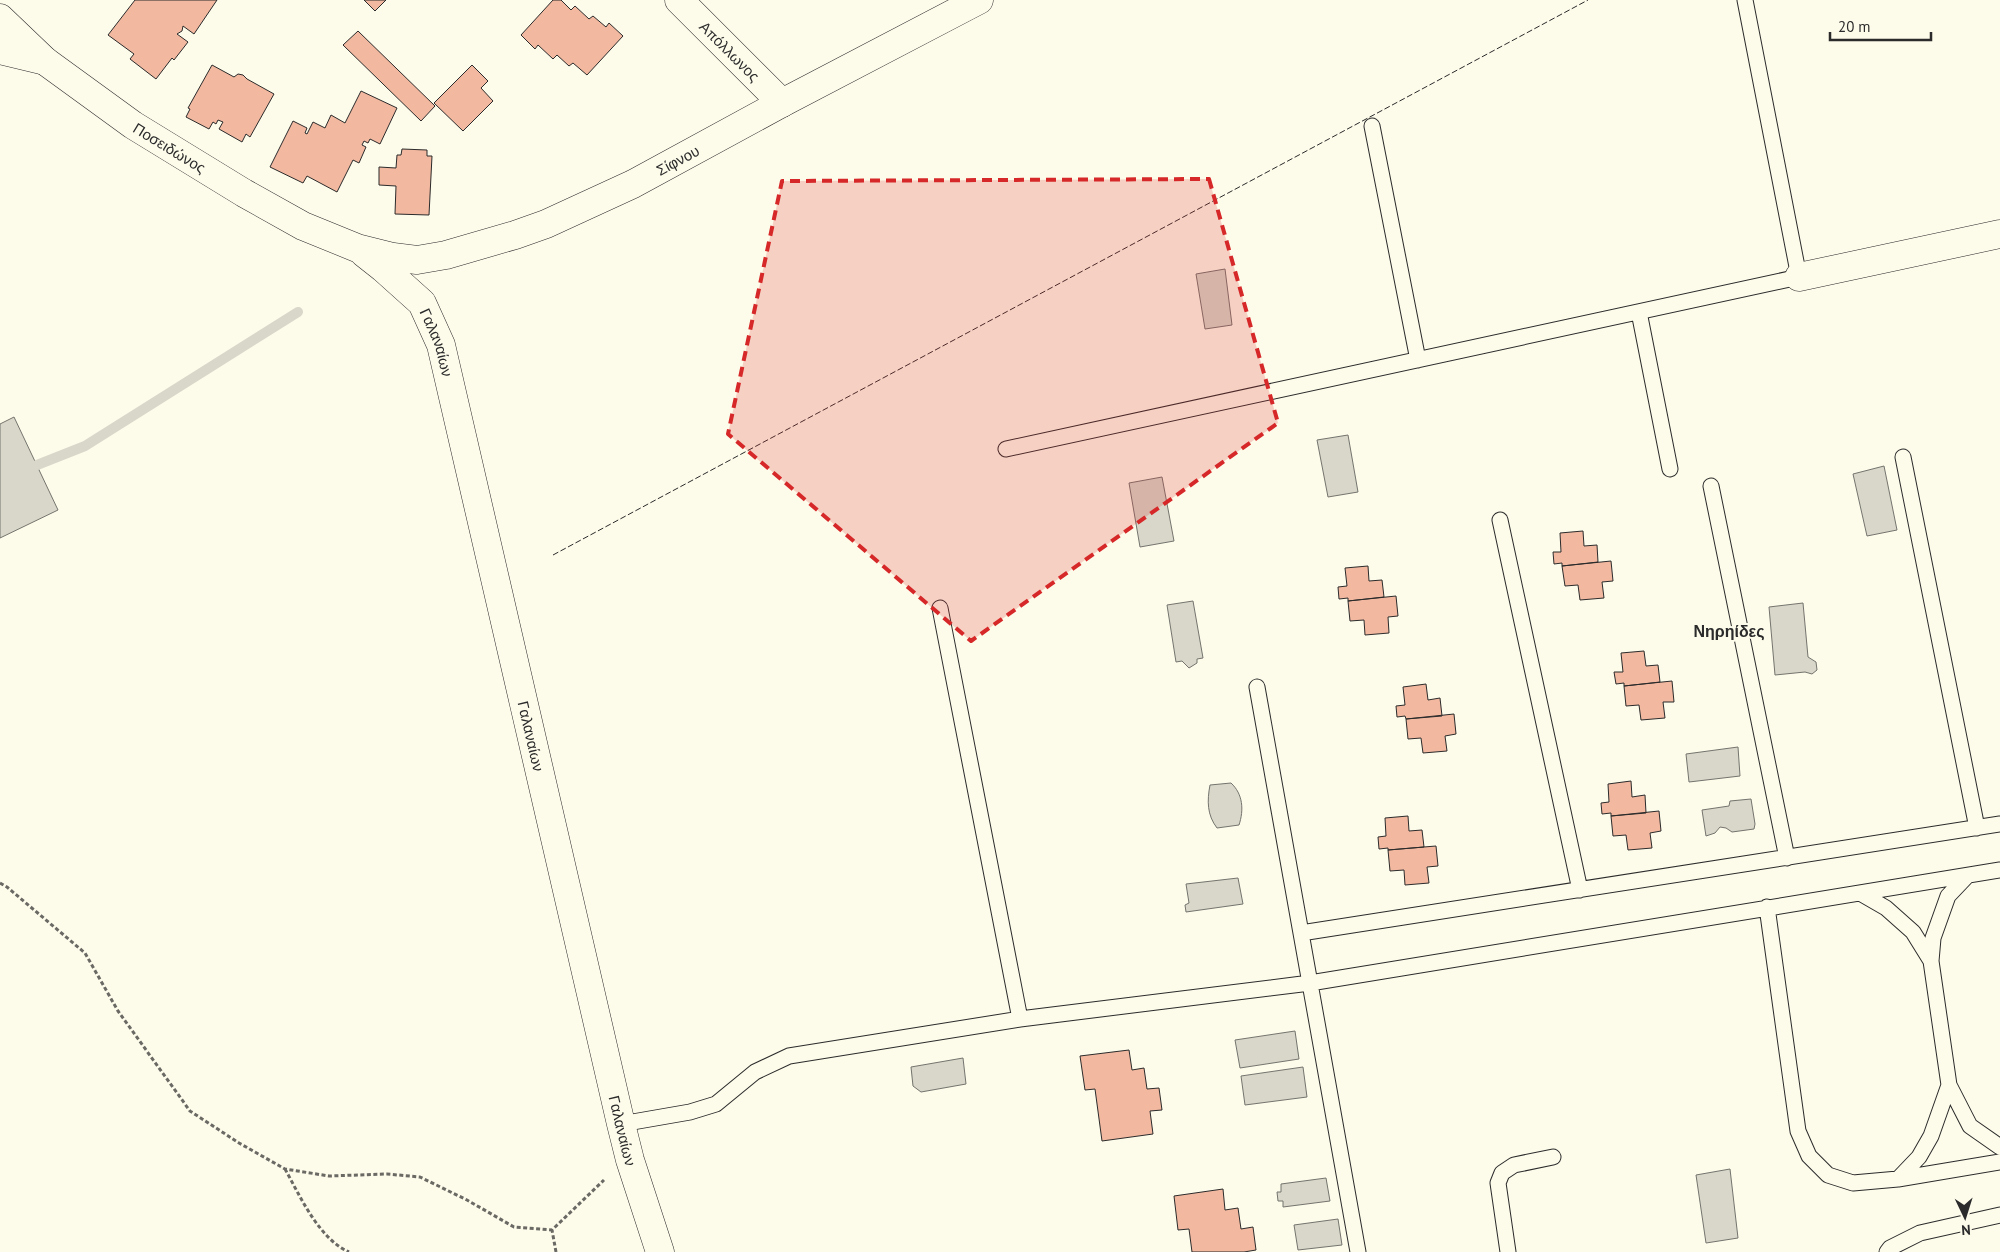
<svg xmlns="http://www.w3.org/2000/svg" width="2000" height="1252" font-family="'PT Sans',sans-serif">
<rect width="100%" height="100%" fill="#fdfbea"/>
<!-- water -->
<path fill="#d8d7c9" stroke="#74746e" d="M 1225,269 L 1232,325 L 1205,329 L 1196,274 Z
M 14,417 L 58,510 L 0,538 L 0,424 Z
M 1348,435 L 1358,492 L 1328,497 L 1317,440 Z
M 1884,466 L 1897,530 L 1867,536 L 1853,474 Z
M 1162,477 L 1174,541 L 1140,547 L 1129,483 Z
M 1193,601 L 1203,658 L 1197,659 L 1197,663 L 1189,668 L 1182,661 L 1176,662 L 1167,605 Z
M 1803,603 L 1808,657 L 1816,662 L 1817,670 L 1812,674 L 1805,672 L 1775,675 L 1769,607 Z
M 1738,747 L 1740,776 L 1689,782 L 1686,754 Z
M 1231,783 C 1243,794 1244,810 1239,825 L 1217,828 C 1207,815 1207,801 1210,785 Z
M 1751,799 L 1755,824 L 1754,829 L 1732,832 L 1726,828 L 1720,827 L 1715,833 L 1706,836 L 1702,810 L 1729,806 L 1730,801 Z
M 1238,878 L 1243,904 L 1186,912 L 1185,905 L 1189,903 L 1186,884 Z
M 1295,1031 L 1299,1059 L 1240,1068 L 1235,1040 Z
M 963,1058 L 966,1084 L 921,1092 L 913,1086 L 911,1067 Z
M 1303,1067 L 1307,1097 L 1245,1105 L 1241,1076 Z
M 1730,1169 L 1738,1238 L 1706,1243 L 1696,1175 Z
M 1326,1178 L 1330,1201 L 1283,1207 L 1283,1201 L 1278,1201 L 1277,1192 L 1281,1192 L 1281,1184 Z
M 1338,1219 L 1342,1245 L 1298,1250 L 1294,1225 Z"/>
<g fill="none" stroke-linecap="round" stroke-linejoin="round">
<!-- stream -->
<path stroke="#d8d7c9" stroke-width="10" d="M 37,465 L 85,446 L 298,312"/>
</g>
<!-- building -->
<path fill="#f2b8a0" stroke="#2b2b2b" d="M 135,0 L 217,0 L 194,34 L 183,26 L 182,31 L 177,34 L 188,42 L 174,60 L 172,58 L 156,79 L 130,59 L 134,54 L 108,35 Z
M 364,0 L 386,0 L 375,11 Z
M 553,0 L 561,0 L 571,10 L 575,6 L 589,19 L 593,16 L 606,27 L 609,23 L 623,36 L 587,75 L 573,63 L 569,66 L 557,55 L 553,59 L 538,45 L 535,49 L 521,35 Z
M 358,31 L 435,106 L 421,121 L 343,45 Z
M 212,65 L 234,77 L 238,74 L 243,75 L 247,79 L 274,94 L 250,137 L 246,134 L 242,142 L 219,129 L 223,122 L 218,120 L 216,124 L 213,122 L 209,129 L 186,117 L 190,109 L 188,108 Z
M 472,65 L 488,81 L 481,88 L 493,101 L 463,131 L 434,103 Z
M 361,91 L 397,108 L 380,144 L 370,139 L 368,143 L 364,141 L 362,145 L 366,147 L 359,163 L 353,160 L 337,192 L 307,176 L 303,183 L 270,167 L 293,121 L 307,128 L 305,133 L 307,134 L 313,122 L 325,128 L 331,115 L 345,123 Z
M 402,149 L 427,150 L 427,156 L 432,156 L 429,215 L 395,214 L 396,186 L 379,185 L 379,167 L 396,168 L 397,155 L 401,155 Z
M 1583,531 L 1584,546 L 1597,545 L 1598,562 L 1562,566 L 1562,563 L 1554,564 L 1553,552 L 1561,552 L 1560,533 Z
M 1611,561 L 1613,581 L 1602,582 L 1604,598 L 1580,600 L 1578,585 L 1565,586 L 1562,566 Z
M 1368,566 L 1369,581 L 1382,580 L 1384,597 L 1348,601 L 1348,598 L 1339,599 L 1338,587 L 1347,586 L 1345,568 Z
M 1396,596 L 1398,616 L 1388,617 L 1389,633 L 1365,635 L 1364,620 L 1350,621 L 1348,601 Z
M 1644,651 L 1646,666 L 1658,665 L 1660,682 L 1624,686 L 1624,683 L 1616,684 L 1614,672 L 1623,672 L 1621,653 Z
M 1672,681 L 1674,702 L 1663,702 L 1665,718 L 1641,720 L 1639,705 L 1626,706 L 1624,686 Z
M 1426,684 L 1428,700 L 1440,698 L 1442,716 L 1406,719 L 1405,716 L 1397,717 L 1396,706 L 1405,705 L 1403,687 Z
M 1454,714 L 1456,734 L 1445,736 L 1447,751 L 1423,753 L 1421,738 L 1408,739 L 1406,719 Z
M 1631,781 L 1632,797 L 1645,795 L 1646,813 L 1611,816 L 1611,813 L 1602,814 L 1601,803 L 1609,802 L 1608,784 Z
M 1659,811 L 1661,831 L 1650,833 L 1652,848 L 1628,850 L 1626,835 L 1613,836 L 1611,816 Z
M 1408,816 L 1409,831 L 1422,830 L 1424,847 L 1388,850 L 1388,848 L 1379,849 L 1378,837 L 1386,836 L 1385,818 Z
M 1436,846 L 1438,866 L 1427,867 L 1429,883 L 1405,885 L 1404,870 L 1390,871 L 1388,850 Z
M 1129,1050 L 1132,1070 L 1144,1068 L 1147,1089 L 1159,1088 L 1162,1110 L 1150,1111 L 1153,1134 L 1102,1141 L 1095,1089 L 1085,1090 L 1080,1056 Z
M 1223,1189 L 1225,1210 L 1238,1208 L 1241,1229 L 1253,1227 L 1256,1250 L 1244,1252 L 1192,1252 L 1189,1229 L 1178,1230 L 1174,1196 Z"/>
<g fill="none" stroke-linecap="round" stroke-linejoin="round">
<defs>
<path id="service" d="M 1372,126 L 1418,360
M 1639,312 L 1670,469
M 1006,449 L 1799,277 L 1745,0
M 1903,457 L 1977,828
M 1711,486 L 1787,858
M 1500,520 L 1580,890
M 940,608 L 1020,1019
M 1257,687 L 1358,1252
M 1967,876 L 1948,896 L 1933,938 L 1931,961 L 1949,1085 L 1970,1126 L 2000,1147
M 1860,893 L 1886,908 L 1913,932 L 1931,961
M 1767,907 L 1798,1131 L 1809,1156 L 1828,1175 L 1853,1183 L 1898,1179 L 2000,1162
M 1301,933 L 2000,824
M 621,1124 L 690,1112 L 716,1104 L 755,1072 L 789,1056 L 1020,1019 L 1310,983 L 2000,870
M 1898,1179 L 1919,1157 L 1931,1136 L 1949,1085
M 1508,1252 L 1498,1183 L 1502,1173 L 1514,1165 L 1553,1157
M 1887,1252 L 1890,1248 L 1920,1233 L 2000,1215"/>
<g id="minor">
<path id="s1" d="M 679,0 L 782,103"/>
<path id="s2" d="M 0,18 L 45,61 L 133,125 L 244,193 L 303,226 L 357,248 L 393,257 L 417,260 L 446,255 L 515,235 L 546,224 L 633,184 L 782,103 L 979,0"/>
<path d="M 0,50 L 45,61"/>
<path id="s3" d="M 364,253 L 383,268 L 422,303 L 441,345 L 621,1124 L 630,1160 L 660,1252"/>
<path d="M 1799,277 L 2000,234"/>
</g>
</defs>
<!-- service casing -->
<use href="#service" stroke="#2b2b2b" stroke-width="17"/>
<!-- minor casing -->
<use href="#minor" stroke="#2b2b2b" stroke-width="29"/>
<!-- path -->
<path stroke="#6a6964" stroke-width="3" stroke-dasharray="4 2.5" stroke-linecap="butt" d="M 0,883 L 7,887 L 85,953 L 118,1011 L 190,1111 L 239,1143 L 285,1169 L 329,1176 L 387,1174 L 420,1177 L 467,1200 L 514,1227 L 552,1230
M 285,1169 C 300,1196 319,1239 349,1252
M 556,1252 L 552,1230 L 604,1180"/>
<!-- service -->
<use href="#service" stroke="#fdfbea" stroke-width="15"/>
<!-- minor -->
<use href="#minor" stroke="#fdfbea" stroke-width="28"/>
<!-- fence -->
<path stroke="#2b2b2b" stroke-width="1" stroke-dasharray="6 2.5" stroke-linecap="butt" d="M 553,555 L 1588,0"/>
</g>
<!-- marked area -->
<path fill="#d62828" fill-opacity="0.2" stroke="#d62828" stroke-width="4" stroke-dasharray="10 6" stroke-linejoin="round" d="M 1209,179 L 1278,423 L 971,641 L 728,434 L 782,181 Z"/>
<g text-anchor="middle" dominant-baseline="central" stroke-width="4" stroke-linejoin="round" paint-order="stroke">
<!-- street labels -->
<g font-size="15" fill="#2b2b2b" stroke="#fdfbea">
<text stroke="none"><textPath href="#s1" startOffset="72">Απόλλωνος</textPath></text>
<text stroke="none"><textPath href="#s2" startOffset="214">Ποσειδώνος</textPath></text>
<text stroke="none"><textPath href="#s2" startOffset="769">Σίφνου</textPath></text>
<text stroke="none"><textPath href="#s3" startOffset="119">Γαλαναίων</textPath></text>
<text stroke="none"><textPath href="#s3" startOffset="524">Γαλαναίων</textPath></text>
<text stroke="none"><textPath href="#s3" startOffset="929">Γαλαναίων</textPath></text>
</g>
<!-- neighbourhood labels -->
<g font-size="16" font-weight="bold" fill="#2b2b2b" stroke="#fdfbea">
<text x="1729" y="631">Νηρηίδες</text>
</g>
</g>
<!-- north arrow -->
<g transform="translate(1965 1217) rotate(176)" stroke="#fdfbea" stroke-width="4" paint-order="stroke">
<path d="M0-4L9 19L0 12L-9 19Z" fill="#2b2b2b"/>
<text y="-8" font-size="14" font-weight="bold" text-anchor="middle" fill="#2b2b2b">N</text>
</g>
<!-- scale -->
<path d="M1830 32v8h101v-8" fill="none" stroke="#2b2b2b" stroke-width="2.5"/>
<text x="1838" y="32" font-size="15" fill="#2b2b2b" stroke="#fdfbea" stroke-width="4" paint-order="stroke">20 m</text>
</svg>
